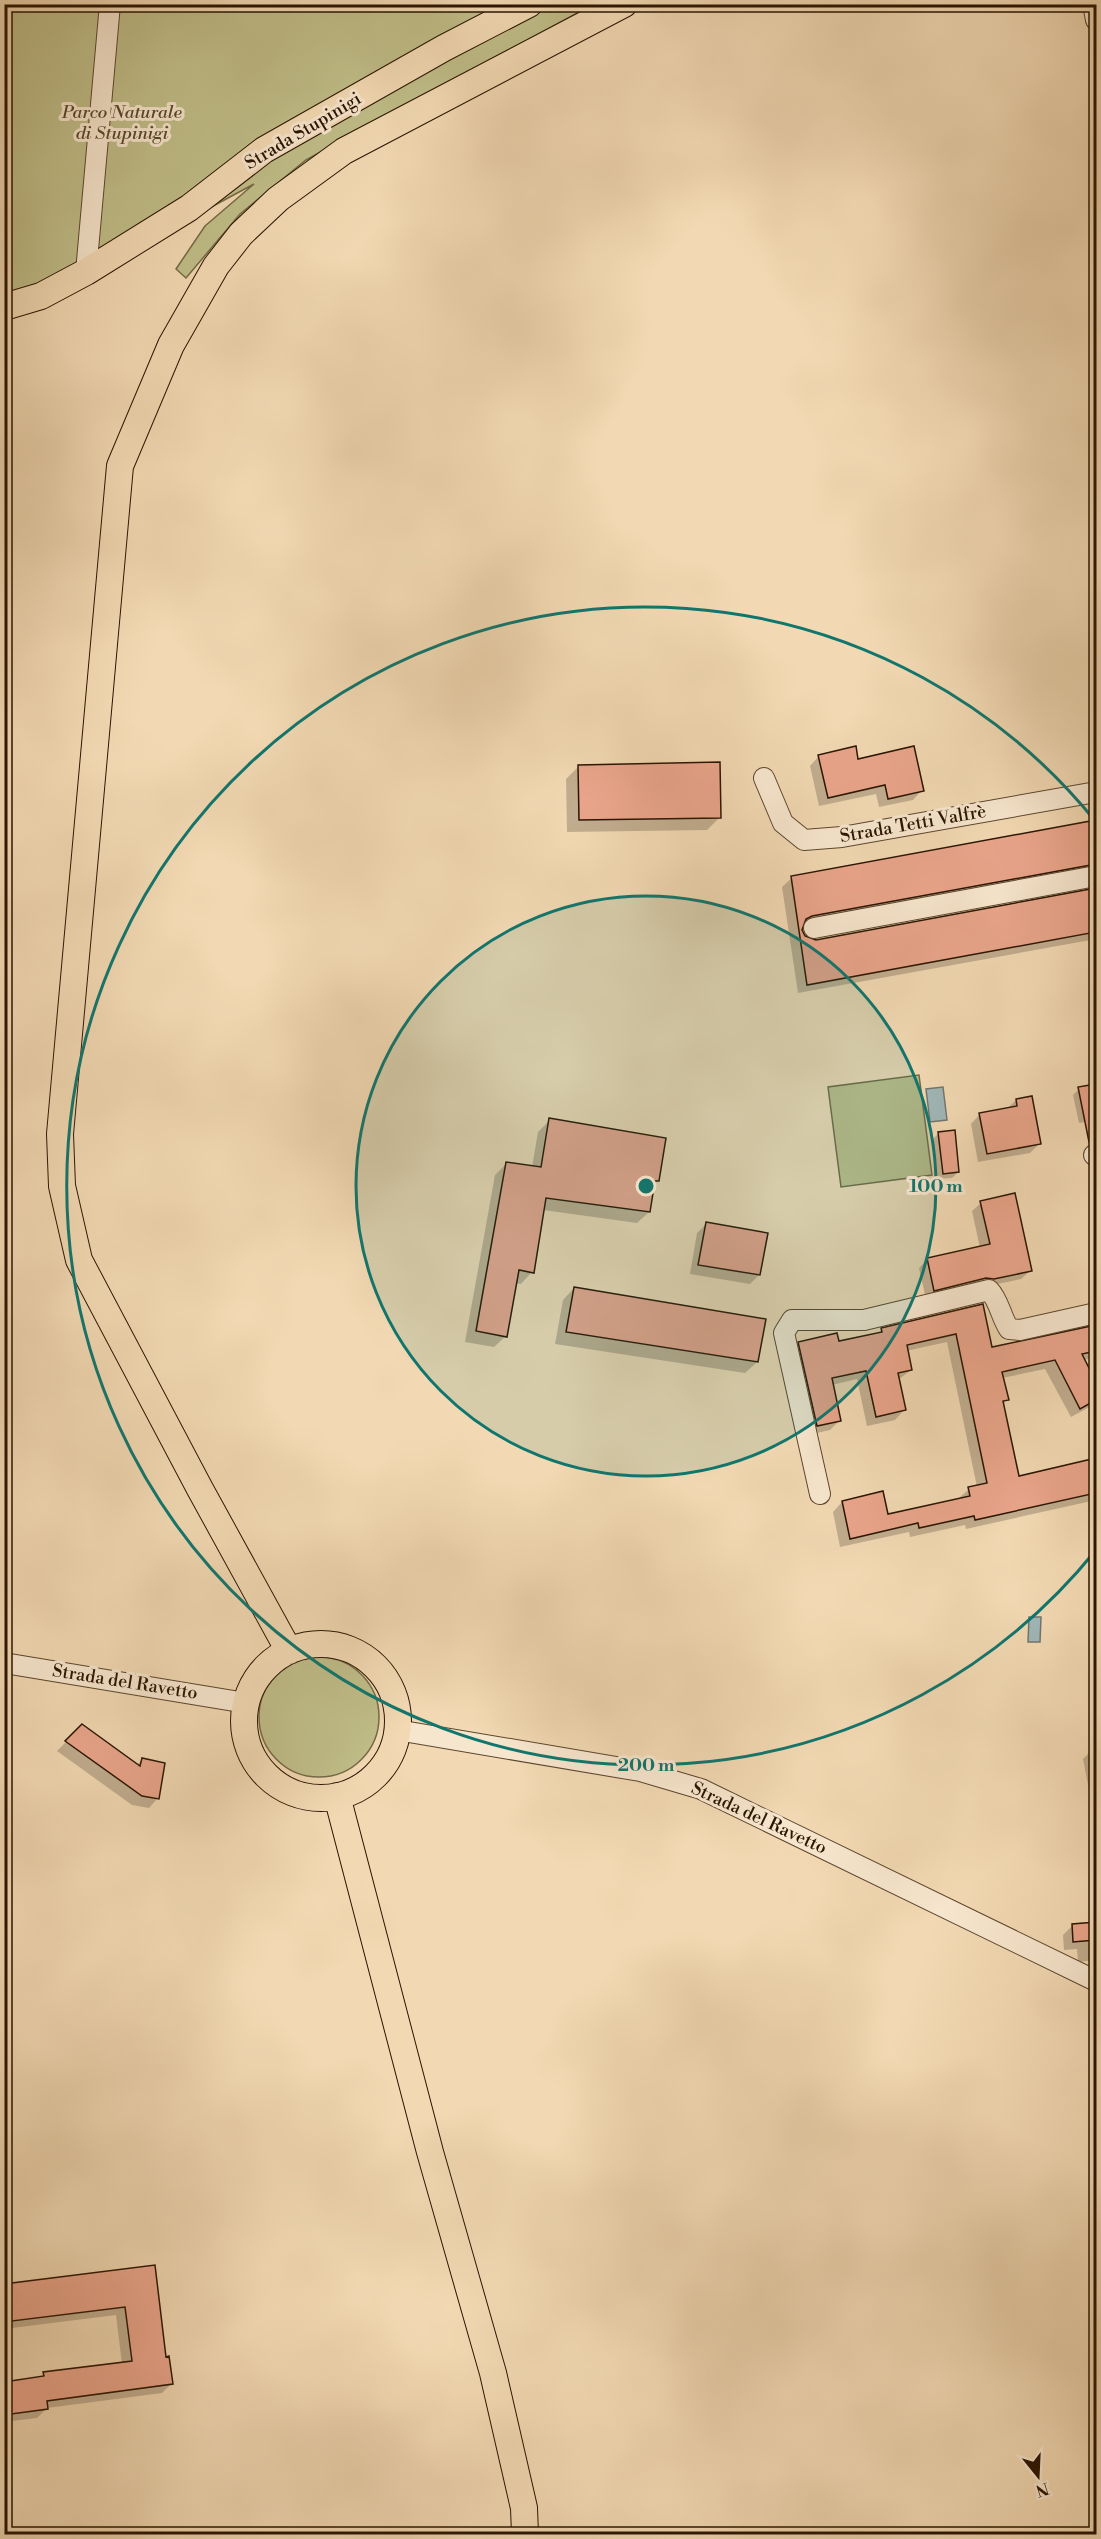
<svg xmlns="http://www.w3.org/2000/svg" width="1101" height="2539" font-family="'Libre Bodoni',serif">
<rect width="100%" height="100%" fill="#f2d9b3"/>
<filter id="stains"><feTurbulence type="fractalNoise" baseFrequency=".00333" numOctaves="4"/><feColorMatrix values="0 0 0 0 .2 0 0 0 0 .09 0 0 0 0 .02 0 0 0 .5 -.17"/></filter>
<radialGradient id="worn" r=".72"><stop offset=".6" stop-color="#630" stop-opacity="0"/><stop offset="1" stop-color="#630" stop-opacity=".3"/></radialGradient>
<!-- green -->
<path fill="#c0be89" stroke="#756a46" stroke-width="1.5" d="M 5,5 L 592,5 L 306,160 L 240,214 L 186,278 L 176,269 L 205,226 L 254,184 L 124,254 L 5,302 Z
M 919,1075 L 932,1175 L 841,1187 L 828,1087 Z
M259 1717a60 60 0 1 1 120 0a60 60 0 1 1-120 0Z"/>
<!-- water -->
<path fill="#a0b7b8" stroke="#71766f" stroke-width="1.5" d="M 943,1087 L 947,1120 L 930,1122 L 926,1089 Z
M 1029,1617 L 1041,1617 L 1040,1642 L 1028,1642 Z"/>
<!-- shadow -->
<path fill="#0003" d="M 819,756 L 857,761 L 922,790 L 913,800 L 879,807 L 876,794 L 819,806 L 810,766 Z
M 579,766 L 719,818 L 707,830 L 567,832 L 566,779 Z
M 1096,821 L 1096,879 L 1084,873 L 801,925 L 801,931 L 809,940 L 816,941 L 1096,890 L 1096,939 L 798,993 L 782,887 L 792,878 Z
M 1096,1085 L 1096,1120 L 1079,1123 L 1073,1095 L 1079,1089 Z
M 1016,1100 L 1040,1143 L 1030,1153 L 978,1162 L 971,1124 L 980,1114 L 1007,1109 Z
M 550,1120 L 657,1181 L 653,1185 L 649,1212 L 637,1223 L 543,1210 L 532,1272 L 521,1284 L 515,1283 L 506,1336 L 494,1347 L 465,1342 L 495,1175 L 507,1163 L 532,1167 L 538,1132 Z
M 939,1133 L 958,1172 L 952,1178 L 937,1179 L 933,1139 Z
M 981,1203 L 1030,1271 L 1021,1279 L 926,1299 L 919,1268 L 928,1259 L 980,1248 L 972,1211 Z
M 706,1224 L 759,1275 L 750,1284 L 690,1274 L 697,1233 Z
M 574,1288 L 757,1362 L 745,1373 L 555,1344 L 563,1300 Z
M 981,1306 L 990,1348 L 1096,1326 L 1096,1357 L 1084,1360 L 1096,1385 L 1096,1402 L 1093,1405 L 1071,1417 L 1045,1369 L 1002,1378 L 1007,1400 L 1002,1404 L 1018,1478 L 1096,1460 L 1096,1500 L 966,1529 L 965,1525 L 910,1537 L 909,1532 L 840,1547 L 833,1512 L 842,1502 L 886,1516 L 959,1498 L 969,1489 L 977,1487 L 947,1342 L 906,1351 L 911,1370 L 898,1380 L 904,1410 L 895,1420 L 867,1426 L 857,1379 L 832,1385 L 840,1420 L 830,1430 L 808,1435 L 789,1353 L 799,1343 L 838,1343 L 877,1334 L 882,1330 Z
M 82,1726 L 137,1765 L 142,1760 L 158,1798 L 149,1808 L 132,1805 L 57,1751 Z
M 1096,1749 L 1096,1809 L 1093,1810 L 1083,1759 L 1092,1750 Z
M 1096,1924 L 1096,1960 L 1078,1962 L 1077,1949 L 1064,1950 L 1063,1935 L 1073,1925 Z
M 153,2266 L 165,2358 L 171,2384 L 162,2393 L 47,2408 L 37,2418 L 4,2422 L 4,2383 L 39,2378 L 44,2374 L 122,2364 L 116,2315 L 4,2329 L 4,2285 Z"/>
<!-- building -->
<path fill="#eaa58b" stroke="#2a1502" stroke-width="1.5" d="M 856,746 L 858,759 L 914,746 L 924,791 L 888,799 L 885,785 L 828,798 L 818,755 Z
M 720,762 L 721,818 L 579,820 L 578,765 Z
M 1096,820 L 1096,864 L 812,916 L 806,919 L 802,930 L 805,936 L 816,940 L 1096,888 L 1096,932 L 807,985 L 791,876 Z
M 1096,1084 L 1096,1141 L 1089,1142 L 1078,1087 Z
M 1032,1096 L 1041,1144 L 987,1154 L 979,1113 L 1017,1106 L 1016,1099 Z
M 549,1118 L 666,1138 L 659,1181 L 655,1181 L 650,1212 L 546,1198 L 534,1273 L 519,1270 L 507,1337 L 476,1331 L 506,1162 L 541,1167 Z
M 955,1130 L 959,1172 L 943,1174 L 938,1132 Z
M 1015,1193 L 1032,1271 L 994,1279 L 986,1278 L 934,1291 L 927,1258 L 990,1244 L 980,1201 Z
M 706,1222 L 768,1233 L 760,1275 L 698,1265 Z
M 574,1287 L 766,1319 L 758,1362 L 566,1332 Z
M 983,1304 L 992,1347 L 1096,1325 L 1096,1351 L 1082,1354 L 1096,1382 L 1096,1400 L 1080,1409 L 1055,1360 L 1002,1372 L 1009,1400 L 1003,1401 L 1019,1476 L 1096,1458 L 1096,1493 L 975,1520 L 974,1516 L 919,1528 L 918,1523 L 850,1539 L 842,1501 L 883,1491 L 888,1514 L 970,1496 L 968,1487 L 987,1483 L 956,1334 L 907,1345 L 912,1370 L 898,1373 L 906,1410 L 876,1417 L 866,1371 L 832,1378 L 841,1421 L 817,1426 L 798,1342 L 837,1333 L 839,1341 L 882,1332 L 881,1328 Z
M 82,1724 L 140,1766 L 142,1758 L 165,1763 L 159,1799 L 142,1796 L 65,1741 Z
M 1096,1922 L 1096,1940 L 1073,1942 L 1072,1924 Z
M 155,2265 L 166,2357 L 169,2356 L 173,2384 L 47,2401 L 48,2409 L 4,2415 L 4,2382 L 44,2376 L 43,2372 L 132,2361 L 125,2307 L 4,2322 L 4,2284 Z"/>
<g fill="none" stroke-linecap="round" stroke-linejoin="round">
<defs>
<path id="minor" d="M 1093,4 L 1096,20
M 86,272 L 110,4
M 764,778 L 783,823 L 804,840 L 842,837 L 1096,792
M 814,928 L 1096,876
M 1094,1155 L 1096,1155
M 820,1494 L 784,1333 L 792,1320 L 864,1320 L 989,1290 C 999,1300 1001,1317 1009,1329 L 1020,1330 L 1096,1313
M 4,1663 L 246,1703
M 397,1730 L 640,1771 L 701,1789 L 1096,1981"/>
<path id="major" d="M 4,307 L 41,296 L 86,272 L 189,208 L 264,150 L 444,48 L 529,4
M244 1721a77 77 0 1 1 154 0a77 77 0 1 1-154 0Z
M 289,1651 L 200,1489 L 79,1260 L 62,1186 L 60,1134 L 120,466 L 171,345 L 216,266 L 241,234 L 278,199 L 344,151 L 624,4
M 337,1796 L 430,2152 L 493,2373 L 524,2508 L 525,2534"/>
</defs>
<!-- minor casing -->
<use href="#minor" stroke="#5c462e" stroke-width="22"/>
<!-- major casing -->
<use href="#major" stroke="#2a1502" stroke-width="28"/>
<!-- minor -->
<use href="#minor" stroke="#f7e6ce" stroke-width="20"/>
<!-- major -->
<use href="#major" stroke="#f2d9b3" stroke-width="26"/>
</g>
<!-- distance rings -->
<circle cx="646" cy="1186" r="290" fill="#0f766e" fill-opacity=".12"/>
<g fill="none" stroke="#0f766e" stroke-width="3">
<circle cx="646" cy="1186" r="290"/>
<path d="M1096 1550A579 579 0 1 1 1096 822"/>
</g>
<g text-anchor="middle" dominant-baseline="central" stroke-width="6" stroke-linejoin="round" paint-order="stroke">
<!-- park labels -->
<g font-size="18" font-style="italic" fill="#57482a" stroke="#f7e6ce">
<text x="122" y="112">Parco Naturale<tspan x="122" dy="21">di Stupinigi</tspan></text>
</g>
<!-- street labels -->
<g font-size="18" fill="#2a1502" stroke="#f7e6ce">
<text transform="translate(303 131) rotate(-31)">Strada Stupinigi</text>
<text transform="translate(913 824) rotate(-10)">Strada Tetti Valfrè</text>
<text transform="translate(125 1682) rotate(9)">Strada del Ravetto</text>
<text transform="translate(759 1818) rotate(25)">Strada del Ravetto</text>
</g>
</g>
<circle cx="646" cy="1186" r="9" fill="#0f766e" stroke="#f7e6ce" stroke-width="3"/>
<g font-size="18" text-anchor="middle" font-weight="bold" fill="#0f766e" stroke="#f7e6ce" stroke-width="6" stroke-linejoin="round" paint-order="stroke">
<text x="936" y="1192">100 m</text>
<text x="646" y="1771">200 m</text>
</g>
<!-- margin -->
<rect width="1101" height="2539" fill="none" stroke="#f2d9b3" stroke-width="24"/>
<rect x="6" y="6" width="1089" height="2527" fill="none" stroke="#2a1502" stroke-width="3"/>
<rect x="12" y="12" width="1077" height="2515" fill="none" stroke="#2a1502" stroke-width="1.5"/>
<!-- north arrow -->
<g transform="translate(1038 2476) rotate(162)" stroke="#f7e6ce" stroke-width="4.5" paint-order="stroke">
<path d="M0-4.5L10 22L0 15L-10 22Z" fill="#2a1502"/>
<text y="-9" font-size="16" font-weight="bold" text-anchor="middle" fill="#2a1502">N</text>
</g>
<rect width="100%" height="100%" filter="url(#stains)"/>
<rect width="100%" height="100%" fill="url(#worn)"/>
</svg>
